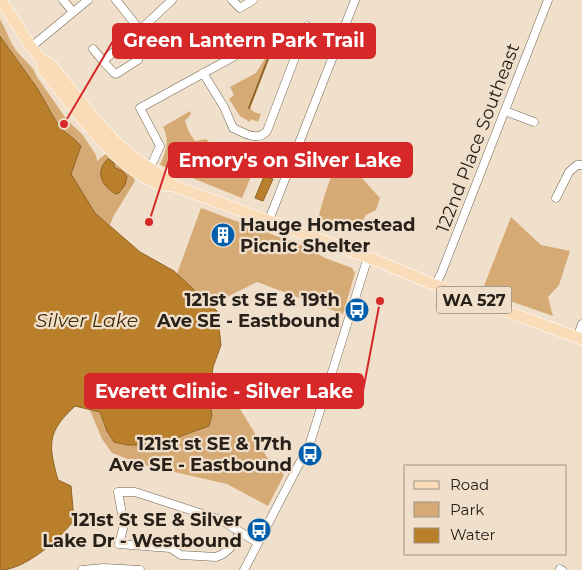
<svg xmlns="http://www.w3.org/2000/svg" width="582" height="570" font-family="Montserrat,sans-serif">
<rect width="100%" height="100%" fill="#f0dfcb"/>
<!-- green -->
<path fill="#d6aa74" d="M 0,19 C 6,29 9,40 15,49 C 22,59 33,65 37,77 L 67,120 L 82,134 L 96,155 L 97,161 L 108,152 L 133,173 L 135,181 L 113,217 L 110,225 L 95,213 L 70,174 L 74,139 L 60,128 L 37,88 L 0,35 Z
M 280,27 L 250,108 L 254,112 L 261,114 L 258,122 L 251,119 L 250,122 L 240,116 L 229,99 L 234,95 L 230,87 L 256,73 L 263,62 L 270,48 L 268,40 L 272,32 Z
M 190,111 L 191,114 L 185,121 L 189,132 L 195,141 L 206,139 L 210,143 L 214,143 L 218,151 L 255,167 L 242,198 L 160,165 C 166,151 170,141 163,127 Z
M 346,158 L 350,165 L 380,198 L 376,210 L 366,215 L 357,230 L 351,229 L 344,223 L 327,226 L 320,224 L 318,220 C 320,210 332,168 339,162 C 340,161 346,159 346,158 Z
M 201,208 L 306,247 L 325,258 L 352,268 L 355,273 L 343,314 L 257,282 L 211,305 L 177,274 Z
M 511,217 L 541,245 L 570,251 L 559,285 L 548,297 L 553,316 L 482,291 Z
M 212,377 L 228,390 L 253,430 L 266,456 L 284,475 L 268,506 L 227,484 L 144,465 L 112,453 L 102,439 L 89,408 L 101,412 L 107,431 L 147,444 L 166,445 L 181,436 L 209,426 L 212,415 L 209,398 Z"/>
<!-- water -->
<path fill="#ba7f2a" stroke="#8e6325" d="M 0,36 L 37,88 L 60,128 L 74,139 L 81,146 L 71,174 L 95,213 L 140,252 L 174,271 L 217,311 L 221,345 L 213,367 L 209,398 L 212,415 L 209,426 L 181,436 L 166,445 L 128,445 L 114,442 L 107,431 L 100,412 L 75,406 C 47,432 48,444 58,480 L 71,486 L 74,520 C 60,539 25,570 0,570 Z
M 108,159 L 114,163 L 114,167 L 122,171 L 127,176 L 125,185 L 119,193 L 116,194 C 102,186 94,172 108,159 Z
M 264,176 L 273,179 L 263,201 L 255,198 Z"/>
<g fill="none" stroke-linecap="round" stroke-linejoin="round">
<!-- stream -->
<path stroke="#8e6325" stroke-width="2" d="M 249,108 L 280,28"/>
<defs>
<path id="minor" d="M 63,0 L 73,12
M 116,0 L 140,30
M 232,0 L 240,8 L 253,0
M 127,41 L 138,60 L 116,74 L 114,73 L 103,61 L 140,30 L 172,0
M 31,47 L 88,0
M 93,49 L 103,61
M 203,73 L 224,107 L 233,128 C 245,133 257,142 267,131 L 307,26
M 505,111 L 534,122
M 150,168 L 160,146 L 140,108 L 255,45
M 556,198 L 569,172 L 577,165 L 582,165
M 269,220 L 355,0
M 435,285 L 441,274 L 548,0
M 577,338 L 582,324
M 240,532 L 230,548 L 223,554 L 216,557 L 181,555 L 170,548 L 119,544 L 124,525 L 118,492 L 135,492 L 221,520 L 258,543
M 560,569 L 562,570
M 82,570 L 104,568 L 140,570
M 244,570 L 310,443 L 368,257"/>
<path id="primary" d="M 1,0 L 31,47 L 41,59 L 51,65 C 74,92 100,129 127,152 C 142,165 160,172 174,186
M 41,59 L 43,70 C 74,107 113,166 158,184 C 163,186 169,185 174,186 L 375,260 L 435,285 L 582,339"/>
</defs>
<!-- minor casing -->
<use href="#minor" stroke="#716351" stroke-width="9"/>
<!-- primary casing -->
<use href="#primary" stroke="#fff" stroke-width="12"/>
<!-- minor -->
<use href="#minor" stroke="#fff" stroke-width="8"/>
<!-- primary -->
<use href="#primary" stroke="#fadcb8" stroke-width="11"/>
</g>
<!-- icons -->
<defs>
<symbol id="building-disc" viewBox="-11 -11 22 22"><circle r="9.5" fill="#005fac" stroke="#f0dfcb"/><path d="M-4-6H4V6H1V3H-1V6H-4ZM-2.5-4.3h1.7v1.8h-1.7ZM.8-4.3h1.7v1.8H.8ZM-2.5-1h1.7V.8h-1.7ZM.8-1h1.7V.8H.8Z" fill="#fff"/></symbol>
<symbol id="bus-disc" viewBox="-11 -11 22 22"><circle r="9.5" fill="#005fac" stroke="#f0dfcb"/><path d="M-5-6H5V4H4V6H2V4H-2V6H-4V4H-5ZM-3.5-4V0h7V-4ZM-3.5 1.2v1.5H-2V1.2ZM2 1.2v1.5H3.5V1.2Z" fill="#fff"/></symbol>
</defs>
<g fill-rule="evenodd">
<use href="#building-disc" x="209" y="221" width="28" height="28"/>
<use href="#bus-disc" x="343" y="296" width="28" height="28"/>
<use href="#bus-disc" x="296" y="440" width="28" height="28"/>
<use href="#bus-disc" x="245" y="516" width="28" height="28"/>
</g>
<g text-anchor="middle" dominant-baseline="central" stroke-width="4.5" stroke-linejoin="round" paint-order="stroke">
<!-- shield labels -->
<rect fill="#f0dfcb" stroke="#635a4f" stroke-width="1" x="436.5" y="286.5" width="75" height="27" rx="4"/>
<g font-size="16" font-weight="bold" fill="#27211a">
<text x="474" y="300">WA 527</text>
</g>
<!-- street labels -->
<g font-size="18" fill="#27211a" stroke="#f0dfcb">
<text transform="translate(478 138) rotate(-69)">122nd Place Southeast</text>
</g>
<!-- poi labels -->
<g font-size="18" font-weight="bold" fill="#27211a" stroke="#f0dfcb" text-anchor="end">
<text x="240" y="225" text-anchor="start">Hauge Homestead<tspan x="240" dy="21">Picnic Shelter</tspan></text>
<text x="340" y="300">121st st SE &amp; 19th<tspan x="340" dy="21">Ave SE - Eastbound</tspan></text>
<text x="292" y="444">121st st SE &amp; 17th<tspan x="292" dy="21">Ave SE - Eastbound</tspan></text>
<text x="242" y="520">121st St SE &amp; Silver<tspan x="242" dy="21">Lake Dr - Westbound</tspan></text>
</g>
<!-- water labels -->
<g font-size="19" font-style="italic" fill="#432b07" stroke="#f0dfcb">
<text x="87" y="320">Silver Lake</text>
</g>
</g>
<!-- callouts -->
<path fill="none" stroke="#d62828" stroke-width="2" d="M64 124L113 41M149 222L169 160M380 301L363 391"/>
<g fill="#d62828" stroke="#f0dfcb" stroke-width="2">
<circle cx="64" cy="124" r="5"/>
<circle cx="149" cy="222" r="5"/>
<circle cx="380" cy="301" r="5"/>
</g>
<g fill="#d62828" stroke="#d62828" stroke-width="2">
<rect x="113" y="24" width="262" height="34" rx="5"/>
<rect x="169" y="143" width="243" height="34" rx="5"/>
<rect x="85" y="374" width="278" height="34" rx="5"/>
</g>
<g font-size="19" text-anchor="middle" font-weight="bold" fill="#fff">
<text x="244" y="47">Green Lantern Park Trail</text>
<text x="290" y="167">Emory's on Silver Lake</text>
<text x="224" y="398">Everett Clinic - Silver Lake</text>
</g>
<!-- legend -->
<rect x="404" y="465" width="162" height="90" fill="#f0dfcb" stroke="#a09384"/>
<rect x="414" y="481" width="25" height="8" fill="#fadcb8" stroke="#a09384"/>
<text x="450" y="490" font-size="15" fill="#27211a">Road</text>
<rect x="414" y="502" width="25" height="15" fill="#d6aa74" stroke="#a09384"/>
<text x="450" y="515" font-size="15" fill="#27211a">Park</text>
<rect x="414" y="528" width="25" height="15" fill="#ba7f2a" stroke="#a09384"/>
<text x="450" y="540" font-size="15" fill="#27211a">Water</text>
</svg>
